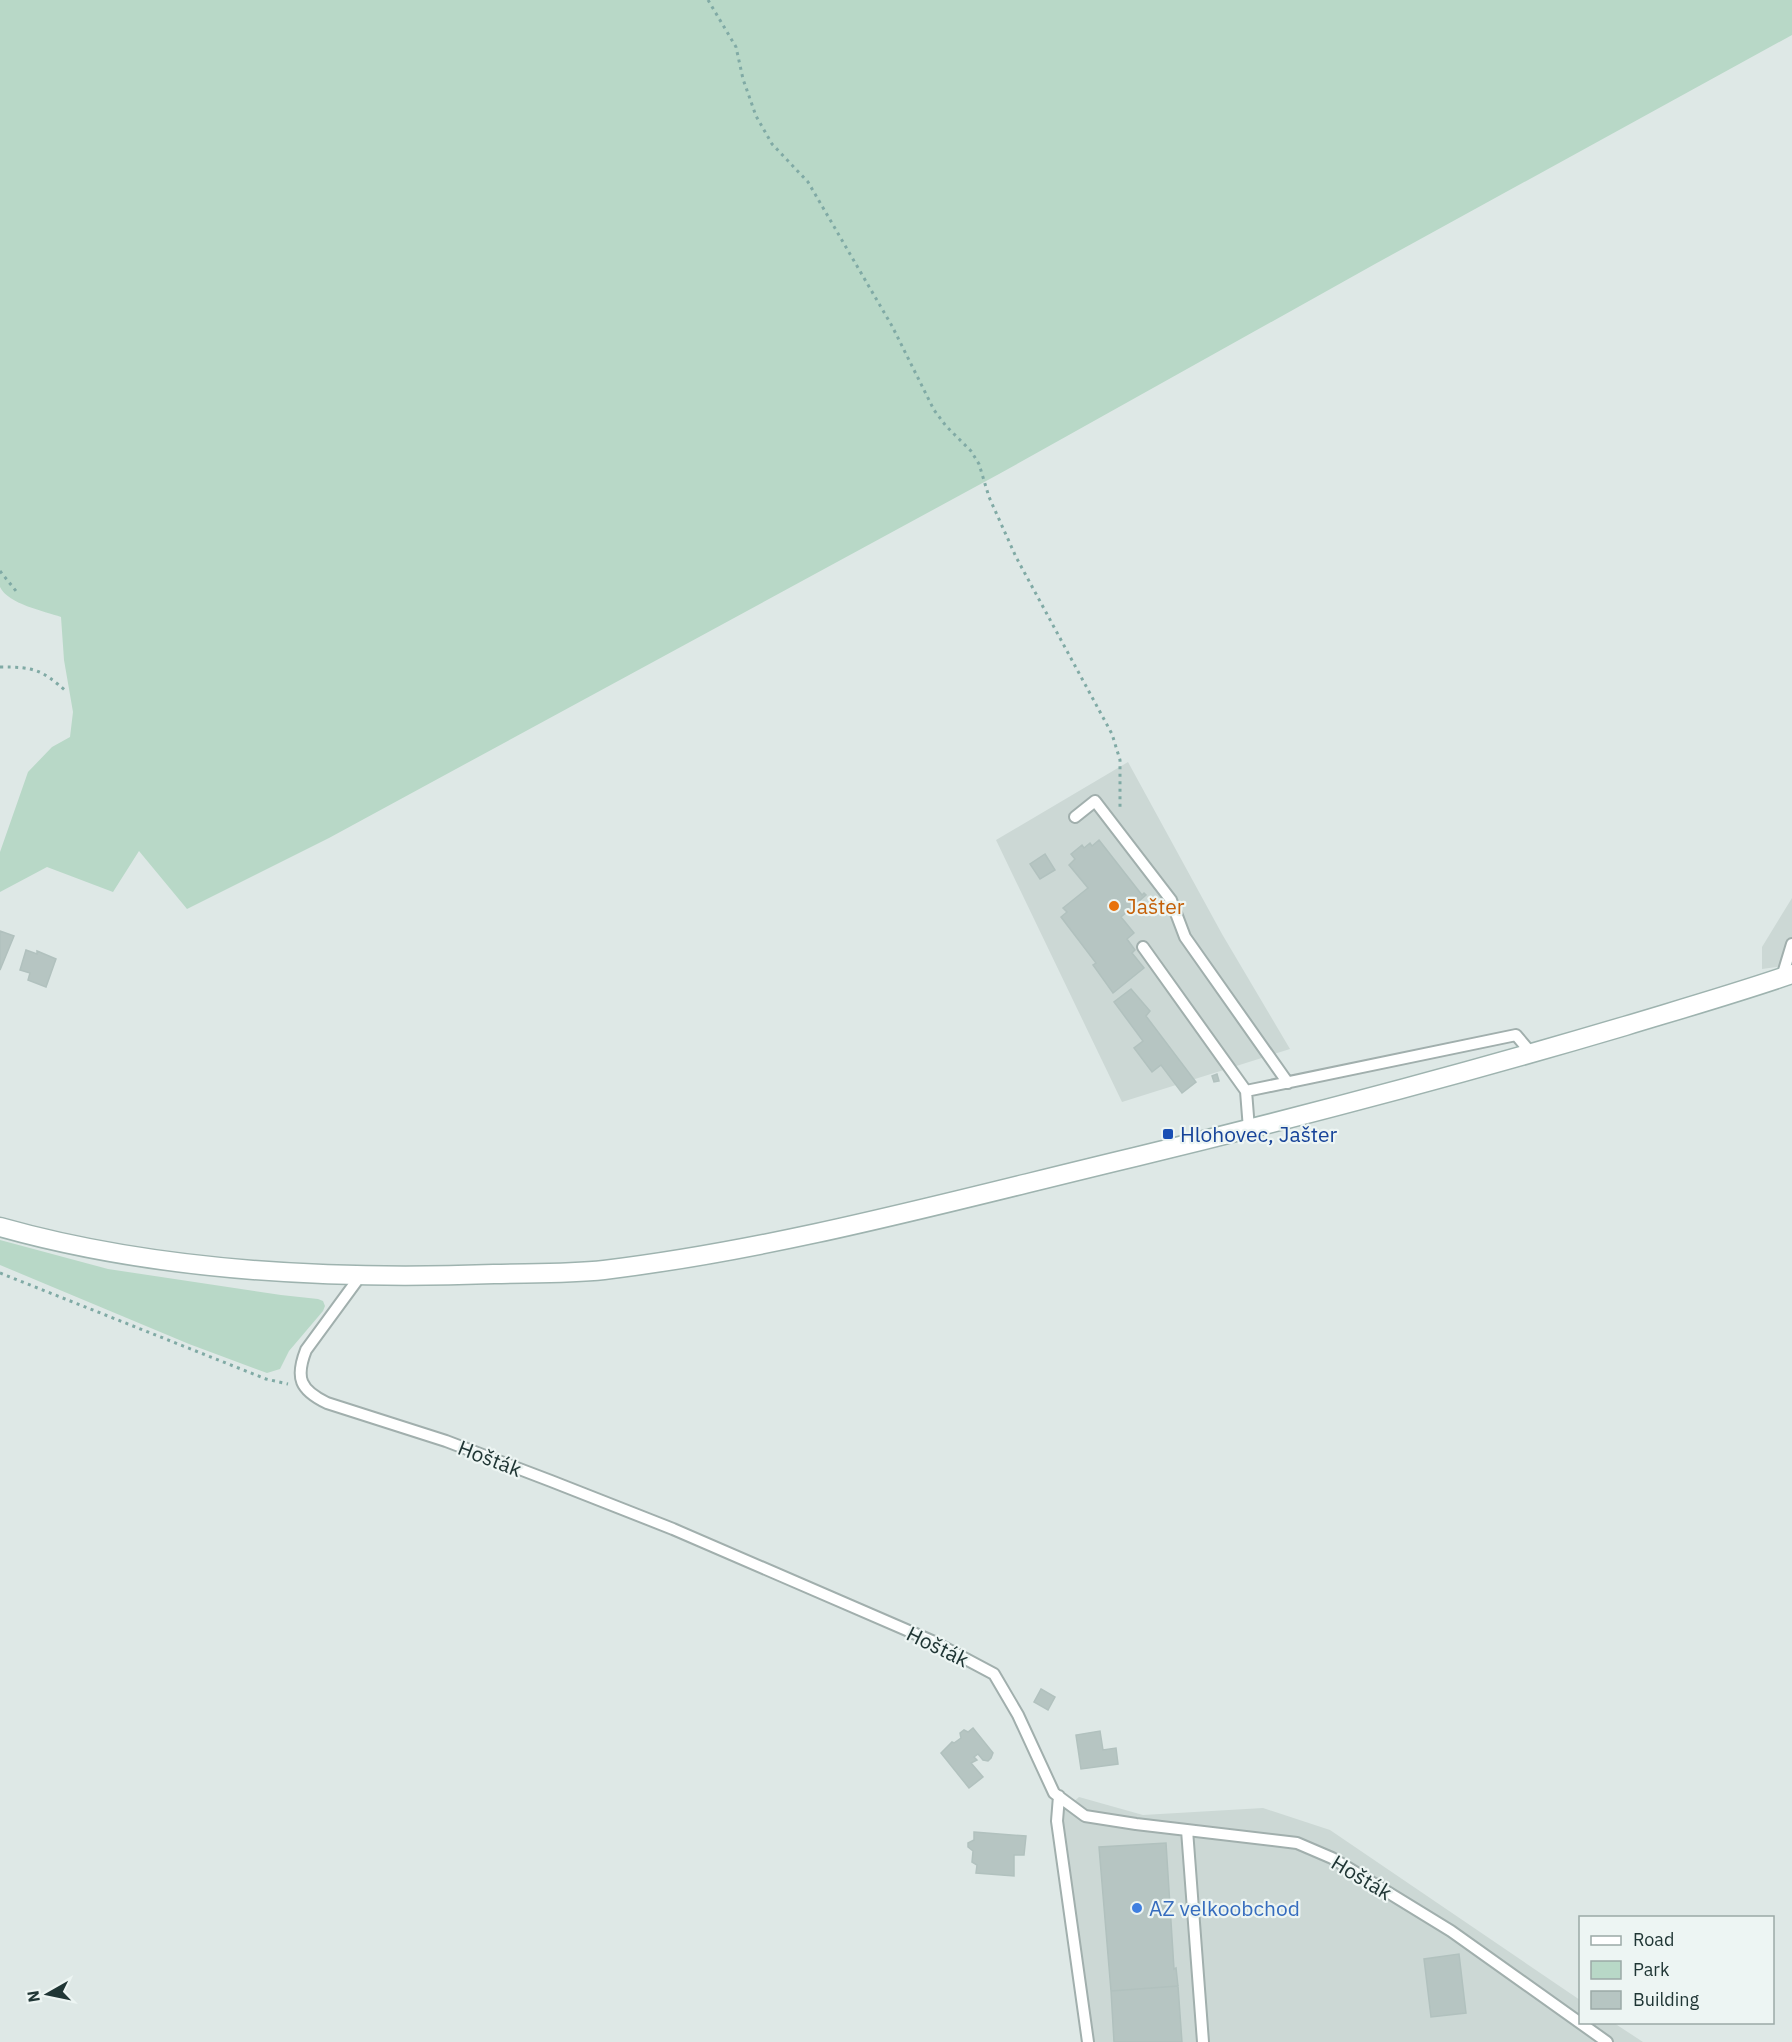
<svg xmlns="http://www.w3.org/2000/svg" width="1792" height="2042" font-family="'IBM Plex Sans',sans-serif">
<rect width="100%" height="100%" fill="#dee8e6"/>
<!-- built -->
<path fill="#ccd8d5" d="M 1128,762 L 1222,934 L 1290,1049 L 1122,1102 L 996,840 Z
M 1792,898 L 1792,965 L 1762,969 L 1762,947 Z
M 1079,1797 L 1143,1815 L 1263,1808 L 1330,1830 L 1580,2000 L 1580,2022 L 1614,2023 L 1643,2042 L 1089,2042 L 1051,1822 Z"/>
<!-- green -->
<path fill="#b8d8c7" d="M 0,0 L 1792,0 L 1792,35 L 1375,264 L 999,474 L 329,838 L 187,909 L 139,851 L 113,892 L 47,867 L 0,892 L 0,852 L 28,772 L 52,747 L 70,737 L 73,712 L 64,660 L 61,617 C 44,611 8,604 0,587 Z
M 0,1240 L 108,1269 L 281,1295 L 318,1299 L 323,1301 L 325,1306 L 323,1311 L 289,1351 L 280,1369 L 267,1373 L 189,1344 L 0,1265 Z"/>
<!-- building -->
<path fill="#b6c5c2" stroke="#b1c1be" stroke-width="1.5" d="M 1099,840 L 1142,895 L 1144,893 L 1146,895 L 1121,917 L 1134,933 L 1127,939 L 1135,950 L 1132,953 L 1144,968 L 1113,993 L 1093,965 L 1096,963 L 1061,917 L 1067,912 L 1063,908 L 1088,888 L 1069,865 L 1075,859 L 1071,854 L 1082,845 L 1084,848 L 1090,843 L 1092,846 Z
M 1045,854 L 1055,870 L 1040,879 L 1030,864 Z
M 0,931 L 14,936 L 0,970 Z
M 26,950 L 37,954 L 37,951 L 56,959 L 46,987 L 28,980 L 30,973 L 20,970 Z
M 1131,989 L 1150,1011 L 1146,1016 L 1196,1082 L 1182,1093 L 1161,1065 L 1152,1072 L 1134,1048 L 1143,1041 L 1114,1002 Z
M 1217,1074 L 1219,1081 L 1214,1082 L 1212,1076 Z
M 1041,1689 L 1055,1697 L 1048,1710 L 1034,1702 Z
M 973,1728 L 993,1753 L 991,1758 L 988,1761 L 983,1760 L 978,1754 L 974,1757 L 977,1760 L 971,1763 L 983,1777 L 969,1788 L 941,1753 L 952,1742 L 954,1743 L 961,1738 L 960,1733 L 964,1730 L 968,1732 Z
M 1100,1731 L 1103,1750 L 1116,1748 L 1118,1764 L 1081,1769 L 1076,1735 Z
M 974,1832 L 1026,1836 L 1024,1855 L 1014,1855 L 1014,1876 L 976,1873 L 977,1865 L 972,1862 L 973,1851 L 968,1847 L 968,1843 L 974,1840 Z
M 1166,1843 L 1174,1969 L 1176,1968 L 1178,1986 L 1111,1991 L 1099,1847 Z
M 1459,1954 L 1466,2013 L 1431,2017 L 1424,1959 Z
M 1178,1986 L 1182,2042 L 1114,2042 L 1111,1991 Z"/>
<g fill="none" stroke-linecap="round" stroke-linejoin="round">
<defs>
<path id="lane" d="M 1075,817 L 1095,801 L 1171,900 L 1185,937 L 1288,1083
M 1143,947 L 1246,1091 L 1249,1129
M 1782,977 L 1792,944
M 1246,1091 L 1516,1035 L 1532,1054
M 361,1275 L 306,1350 C 295,1378 300,1390 327,1403 L 446,1441 L 551,1481 L 673,1529 L 932,1641 L 994,1674 L 1018,1715 L 1054,1793 L 1085,1816 L 1136,1824 L 1297,1843 L 1332,1858 L 1451,1931 L 1607,2042
M 1059,1796 L 1057,1821 L 1088,2042
M 1187,1830 L 1203,2042"/>
<path id="secondary" d="M 0,1227 C 156,1271 333,1280 494,1274 C 530,1273 567,1274 604,1270 C 784,1248 959,1199 1135,1157 C 1300,1117 1463,1074 1625,1026 C 1681,1009 1737,993 1792,974"/>
</defs>
<!-- lane casing -->
<use href="#lane" stroke="#a1afad" stroke-width="14"/>
<!-- secondary casing -->
<use href="#secondary" stroke="#9eb3af" stroke-width="21"/>
<!-- path -->
<path stroke="#80aaa5" stroke-width="3" stroke-dasharray="3 4.5" stroke-linecap="butt" d="M 708,0 L 736,47 L 743,79 L 756,116 L 772,144 L 808,182 L 892,326 L 934,410 L 946,426 L 971,451 L 979,464 L 989,497 L 1016,557 L 1112,734 L 1120,760 L 1120,811
M 0,571 L 16,591
M 0,667 C 34,667 41,669 67,692
M 0,1273 L 266,1379 L 288,1384"/>
<!-- lane -->
<use href="#lane" stroke="#fff" stroke-width="10"/>
<!-- secondary -->
<use href="#secondary" stroke="#fff" stroke-width="18"/>
</g>
<!-- markers -->
<circle fill="#e8710a" stroke="#edf5f3" stroke-width="2" cx="1114" cy="906" r="6"/>
<rect fill="#1a4fb4" stroke="#edf5f3" stroke-width="2" x="1162" y="1128" width="12" height="12" rx="3"/>
<circle fill="#3f7fe0" stroke="#edf5f3" stroke-width="2" cx="1137" cy="1908" r="6"/>
<g text-anchor="middle" dominant-baseline="central" stroke-width="4.5" stroke-linejoin="round" paint-order="stroke">
<!-- food labels -->
<g font-size="21" fill="#c56008" stroke="#edf5f3" text-anchor="start">
<text x="1126" y="906">Jašter</text>
</g>
<!-- transit labels -->
<g font-size="21" fill="#164399" stroke="#edf5f3" text-anchor="start">
<text x="1180" y="1134">Hlohovec, Jašter</text>
</g>
<!-- street labels -->
<g font-size="21" fill="#203635" stroke="#edf5f3">
<text transform="translate(490 1458) rotate(21)">Hošták</text>
<text transform="translate(938 1646) rotate(26)">Hošták</text>
<text transform="translate(1362 1877) rotate(31)">Hošták</text>
</g>
<!-- shop labels -->
<g font-size="21" fill="#366cbe" stroke="#edf5f3" text-anchor="start">
<text x="1149" y="1908">AZ velkoobchod</text>
</g>
</g>
<!-- legend -->
<rect x="1579" y="1916" width="195" height="108" fill="#edf5f3" stroke="#9ba9a7" stroke-width="1.5"/>
<rect x="1591" y="1936" width="30" height="9" fill="#ffffff" stroke="#9ba9a7" stroke-width="1.5"/>
<text x="1633" y="1946" font-size="18" fill="#203635">Road</text>
<rect x="1591" y="1961" width="30" height="18" fill="#b8d8c7" stroke="#9ba9a7" stroke-width="1.5"/>
<text x="1633" y="1976" font-size="18" fill="#203635">Park</text>
<rect x="1591" y="1991" width="30" height="18" fill="#b6c5c2" stroke="#9ba9a7" stroke-width="1.5"/>
<text x="1633" y="2006" font-size="18" fill="#203635">Building</text>
<!-- north arrow -->
<g transform="translate(48 1994) rotate(261)" stroke="#edf5f3" stroke-width="4.5" paint-order="stroke">
<path d="M0-4.5L10 22L0 15L-10 22Z" fill="#203635"/>
<text y="-9" font-size="16" font-weight="bold" text-anchor="middle" fill="#203635">N</text>
</g>
</svg>
